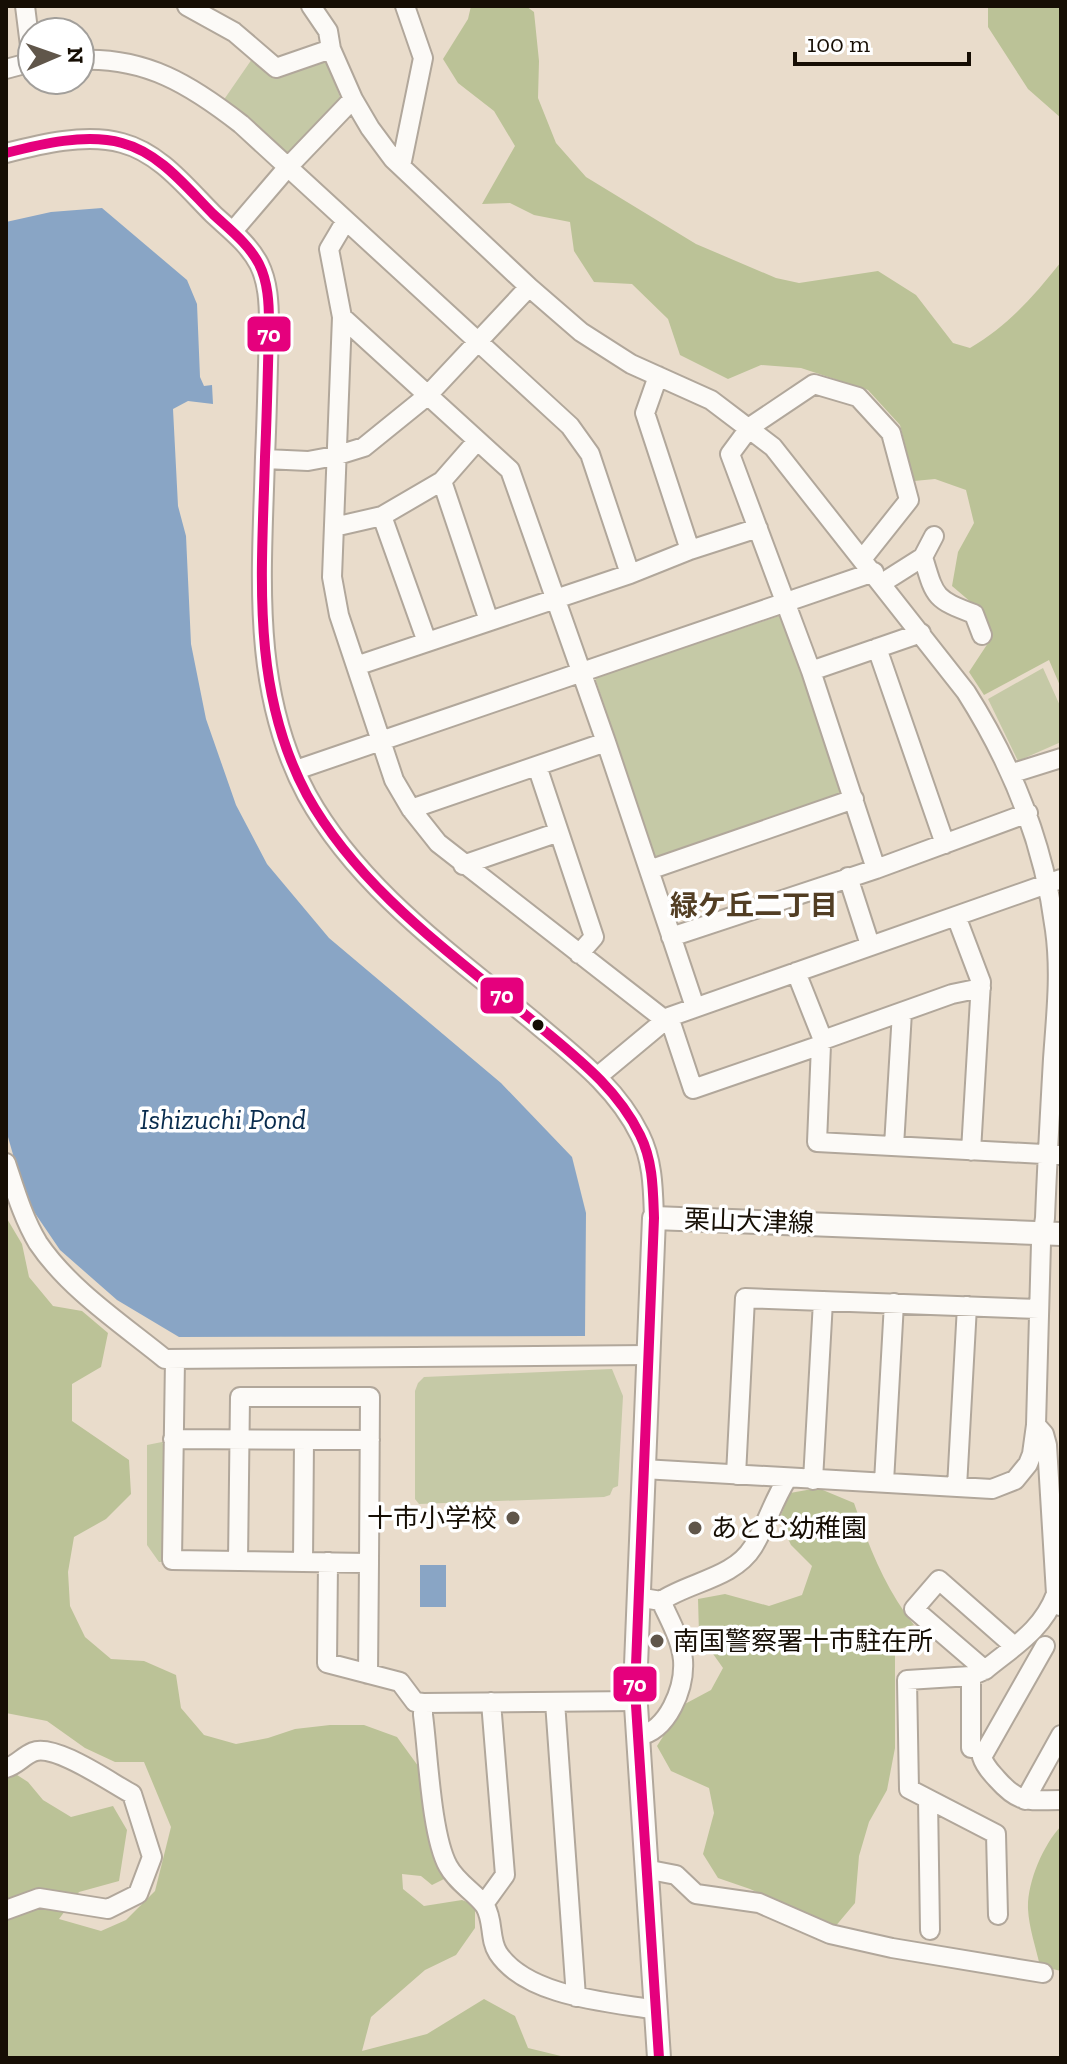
<svg xmlns="http://www.w3.org/2000/svg" width="1067" height="2064" font-family="'Zilla Slab','Noto Sans JP',serif">
<rect width="100%" height="100%" fill="#e9dccb"/>
<!-- green -->
<path fill="#c5c9a6" d="M 325,58 L 342,102 L 287,161 L 223,101 L 252,59 L 276,76 Z
M 782,615 L 843,795 L 656,860 L 595,678 Z
M 1043,668 L 1061,708 L 1061,742 L 1018,761 L 988,699 Z
M 612,1369 L 623,1396 L 618,1486 L 613,1488 L 610,1495 L 604,1497 L 419,1504 L 415,1499 L 415,1391 L 418,1383 L 424,1377 Z
M 167,1441 L 165,1562 L 159,1562 L 147,1545 L 147,1445 Z"/>
<!-- forest -->
<path fill="#bbc297" d="M 471,6 L 526,6 L 534,12 L 539,61 L 538,98 L 556,143 L 586,177 L 696,244 L 776,278 L 799,283 L 878,271 L 916,295 L 953,343 L 970,348 C 1009,325 1033,297 1061,262 L 1061,688 L 1049,660 L 984,695 L 969,672 L 988,643 L 979,609 L 952,586 L 958,552 L 974,523 L 966,490 L 935,479 L 914,481 L 900,425 L 868,390 L 801,368 L 761,365 L 728,379 L 680,355 L 668,319 L 632,284 L 594,282 L 574,251 L 570,222 L 534,215 L 510,203 L 482,204 L 515,146 L 494,111 L 458,83 L 443,59 L 468,19 Z
M 988,6 L 1061,6 L 1061,118 L 1028,89 L 988,27 Z
M 6,1217 L 22,1244 L 29,1277 L 53,1306 L 82,1311 L 108,1333 L 101,1367 L 72,1384 L 72,1421 L 129,1460 L 131,1494 L 106,1519 L 74,1537 L 68,1572 L 70,1606 L 85,1637 L 111,1659 L 144,1661 L 176,1675 L 181,1708 L 204,1735 L 236,1744 L 268,1738 L 295,1729 L 330,1725 L 364,1725 L 397,1737 L 421,1770 L 448,1877 L 432,1885 L 421,1876 L 402,1874 L 403,1889 L 424,1906 L 462,1900 L 475,1905 L 475,1928 L 456,1955 L 425,1970 L 371,2017 L 362,2051 L 427,2034 L 484,1999 L 515,2016 L 528,2048 L 569,2058 L 6,2058 L 6,1753 L 14,1773 L 28,1782 L 43,1800 L 71,1817 L 113,1806 L 127,1830 L 119,1881 L 79,1892 L 59,1919 L 101,1931 L 126,1920 L 155,1891 L 171,1827 L 144,1762 L 115,1762 L 85,1748 L 47,1721 L 6,1713 Z
M 818,1488 L 854,1503 C 869,1547 885,1588 914,1625 L 895,1630 L 895,1748 L 887,1790 L 869,1822 L 859,1856 L 855,1903 L 834,1928 L 750,1889 L 718,1878 L 703,1854 L 714,1813 L 709,1788 L 671,1771 L 657,1746 L 683,1705 L 711,1690 L 723,1668 L 699,1634 L 698,1599 L 725,1594 L 769,1606 L 802,1595 L 812,1566 L 791,1545 L 779,1520 L 790,1493 Z
M 1061,1826 L 1061,1971 L 1040,1966 C 1036,1948 1029,1928 1028,1909 C 1027,1883 1043,1845 1061,1826 Z"/>
<!-- water -->
<path fill="#89a5c5" d="M 102,208 L 187,280 L 197,304 L 200,377 L 204,386 L 212,385 L 213,404 L 188,401 L 173,409 L 178,506 L 186,536 L 191,644 L 206,719 L 236,805 L 267,864 L 329,938 L 501,1083 L 572,1157 L 586,1213 L 585,1336 L 179,1337 L 117,1300 L 60,1250 L 26,1200 L 6,1130 L 6,222 L 51,212 Z
M 420,1565 L 446,1565 L 446,1607 L 420,1607 Z"/>
<g fill="none" stroke-linecap="round" stroke-linejoin="round">
<defs>
<path id="minor" d="M 25,6 L 32,62
M 187,6 L 234,32 L 276,68 L 331,49
M 311,6 L 328,31 L 331,49 L 353,99 L 370,128 L 393,159 L 529,287 L 581,332 L 631,364 L 711,400 L 773,447 L 966,692 C 1013,766 1044,843 1055,930 C 1061,973 1056,1016 1053,1059 C 1050,1112 1047,1165 1045,1218 L 1041,1243 L 1036,1425 L 1032,1454 L 1028,1464 L 1015,1480 L 992,1489 L 643,1469
M 80,60 C 146,57 191,85 241,124 L 570,426 L 590,454 L 630,574
M 6,69 L 32,62
M 6,153 C 41,144 86,133 122,143 C 160,153 186,187 213,214 C 229,229 248,243 259,264 C 268,282 269,303 269,324 C 268,368 267,413 265,457 C 262,573 250,689 307,795 C 359,889 452,954 533,1021 C 573,1055 616,1086 640,1135 C 653,1161 653,1189 654,1218
M 401,166 L 423,58 L 405,6
M 345,222 L 329,249 L 342,317 L 332,577 L 339,615 L 394,780 L 411,809 L 438,843 L 665,1020
M 233,231 L 287,168 L 353,99
M 342,317 L 510,470 L 606,742 L 695,1007
M 658,376 L 645,413 L 690,550
M 265,459 L 308,461 L 335,456 L 364,447 L 427,396 L 529,287
M 442,481 L 489,621
M 382,516 L 427,642
M 334,527 L 382,516 L 442,481 L 477,441
M 923,557 C 935,597 934,599 974,614 L 982,635
M 863,558 L 909,500 L 891,433 L 858,397 L 814,384 L 750,427 L 730,454 L 811,671 L 876,869
M 882,583 L 923,557 L 934,536
M 877,648 L 945,844
M 356,666 L 630,574 L 690,550 L 758,528
M 811,671 L 921,633
M 537,766 L 594,937 L 579,954
M 296,770 L 874,572
M 1013,773 L 1061,758
M 411,809 L 606,742
M 463,865 L 559,832
M 649,870 L 854,799
M 848,877 L 870,945
M 956,916 L 981,982 L 971,1151
M 671,937 L 876,869 L 1028,813
M 796,972 L 823,1040
M 669,1017 L 693,1089 L 821,1045 L 817,1142 L 1061,1155
M 821,1045 L 823,1040 L 952,994 L 981,988
M 597,1077 L 669,1017 L 1061,879
M 894,1146 L 902,1012
M 6,1163 C 15,1190 23,1218 38,1243 C 69,1289 122,1324 165,1359 L 649,1355
M 175,1359 L 172,1560 L 369,1563 L 370,1397 L 240,1397 L 238,1561
M 1036,1425 L 1044,1434 L 1047,1445 L 1056,1594 L 1060,1606
M 173,1439 L 370,1440
M 736,1475 L 745,1298 L 1039,1309
M 813,1480 L 823,1301
M 884,1482 L 894,1303
M 957,1487 L 967,1306
M 303,1562 L 304,1440
M 328,1562 L 327,1663 L 400,1682 L 415,1702 L 423,1703
M 637,1597 L 661,1601 C 689,1582 734,1578 753,1547 C 766,1526 773,1501 787,1479
M 1014,1646 L 939,1580 L 914,1609 L 985,1670 C 1014,1646 1042,1631 1056,1594
M 1045,1646 L 982,1757 C 985,1767 991,1772 997,1779 C 1020,1805 1028,1800 1061,1800
M 985,1670 L 971,1676 L 907,1680 L 909,1789 L 996,1834 L 998,1915
M 368,1674 L 369,1563
M 636,1701 L 423,1703 L 423,1715 C 428,1752 431,1835 448,1866 C 457,1883 475,1892 485,1906 C 494,1921 489,1939 498,1953 C 527,1997 610,2002 656,2010
M 555,1702 L 576,1997
M 638,1736 C 668,1731 685,1688 683,1660 C 681,1639 669,1619 661,1601
M 971,1748 L 971,1676
M 6,1768 C 17,1765 23,1756 33,1752 C 55,1743 111,1783 132,1794 L 152,1857 L 138,1894 L 108,1909 L 39,1898 L 6,1910
M 928,1799 L 930,1930
M 1025,1800 L 1061,1735
M 645,1869 L 676,1875 L 696,1894 L 759,1903 L 830,1934 L 892,1948 L 1043,1973
M 484,1904 L 505,1875 L 491,1702"/>
<path id="major" d="M 659,2058 L 635,1690 L 654,1218 L 1061,1234"/>
</defs>
<!-- minor casing -->
<use href="#minor" stroke="#b1a79b" stroke-width="22"/>
<!-- major casing -->
<use href="#major" stroke="#b1a79b" stroke-width="26"/>
<!-- minor -->
<use href="#minor" stroke="#fcfaf7" stroke-width="18"/>
<!-- major -->
<use href="#major" stroke="#fcfaf7" stroke-width="22"/>
<defs>
<path id="bus-1" d="M 6,153 C 41,144 86,133 122,143 C 160,153 186,187 213,214 C 229,229 248,243 259,264 C 268,282 269,303 269,324 C 268,368 267,413 265,457 C 262,573 250,689 307,795 C 359,889 452,954 533,1021 C 573,1055 616,1086 640,1135 C 653,1161 653,1189 654,1218 L 635,1690 L 659,2058"/>
</defs>
<!-- bus-1 casing -->
<use href="#bus-1" stroke="#fff" stroke-width="16"/>
<!-- bus-1 -->
<use href="#bus-1" stroke="#e5007d" stroke-width="10"/>
</g>
<!-- markers -->
<circle fill="#160e04" stroke="#fff" stroke-width="3" cx="538" cy="1025" r="7"/>
<g fill="#60564a" stroke="#fff" stroke-width="3">
<circle cx="513" cy="1518" r="8"/>
<circle cx="695" cy="1528" r="8"/>
<circle cx="657" cy="1641" r="8"/>
</g>
<g text-anchor="middle" dominant-baseline="central" stroke-width="7" stroke-linejoin="round" paint-order="stroke">
<!-- street labels -->
<g font-size="26" fill="#160e04" stroke="#fff">
<text transform="translate(749 1221) rotate(2)">栗山大津線</text>
</g>
<!-- poi labels -->
<g font-size="26" fill="#160e04" stroke="#fff" text-anchor="start">
<text x="497" y="1518" text-anchor="end">十市小学校</text>
<text x="711" y="1528">あとむ幼稚園</text>
<text x="673" y="1641">南国警察署十市駐在所</text>
</g>
<!-- neighbourhood labels -->
<g font-size="28" font-weight="bold" fill="#523e24" stroke="#fff">
<text x="754" y="905">緑ケ丘二丁目</text>
</g>
<!-- water labels -->
<g font-size="28" font-style="italic" fill="#082b4d" stroke="#fff">
<text x="223" y="1119">Ishizuchi Pond</text>
</g>
</g>
<g stroke="#fff" stroke-width="3">
<rect x="246" y="315" width="46" height="38" rx="8" fill="#e5007d"/>
<rect x="479" y="976" width="46" height="39" rx="8" fill="#e5007d"/>
<rect x="612" y="1665" width="46" height="38" rx="8" fill="#e5007d"/>
</g>
<g font-size="22" text-anchor="middle" font-weight="bold" fill="#fff">
<text x="269" y="342">70</text>
<text x="502" y="1003">70</text>
<text x="635" y="1692">70</text>
</g>
<!-- border -->
<rect width="1067" height="2064" fill="none" stroke="#160e04" stroke-width="16"/>
<!-- north arrow -->
<g transform="translate(56 56) rotate(88)"><circle r="38" fill="#ffffff" stroke="#a29f9b" stroke-width="2"/>
<path d="M0-6L14 30L0 20L-14 30Z" fill="#60564a"/>
<text y="-12" font-size="22" font-weight="bold" text-anchor="middle" fill="#160e04">N</text>
</g>
<!-- scale -->
<path d="M795 52v12h174v-12" fill="none" stroke="#160e04" stroke-width="4"/>
<text x="807" y="52" font-size="24" fill="#160e04" stroke="#ffffff" stroke-width="6" paint-order="stroke">100 m</text>
</svg>
